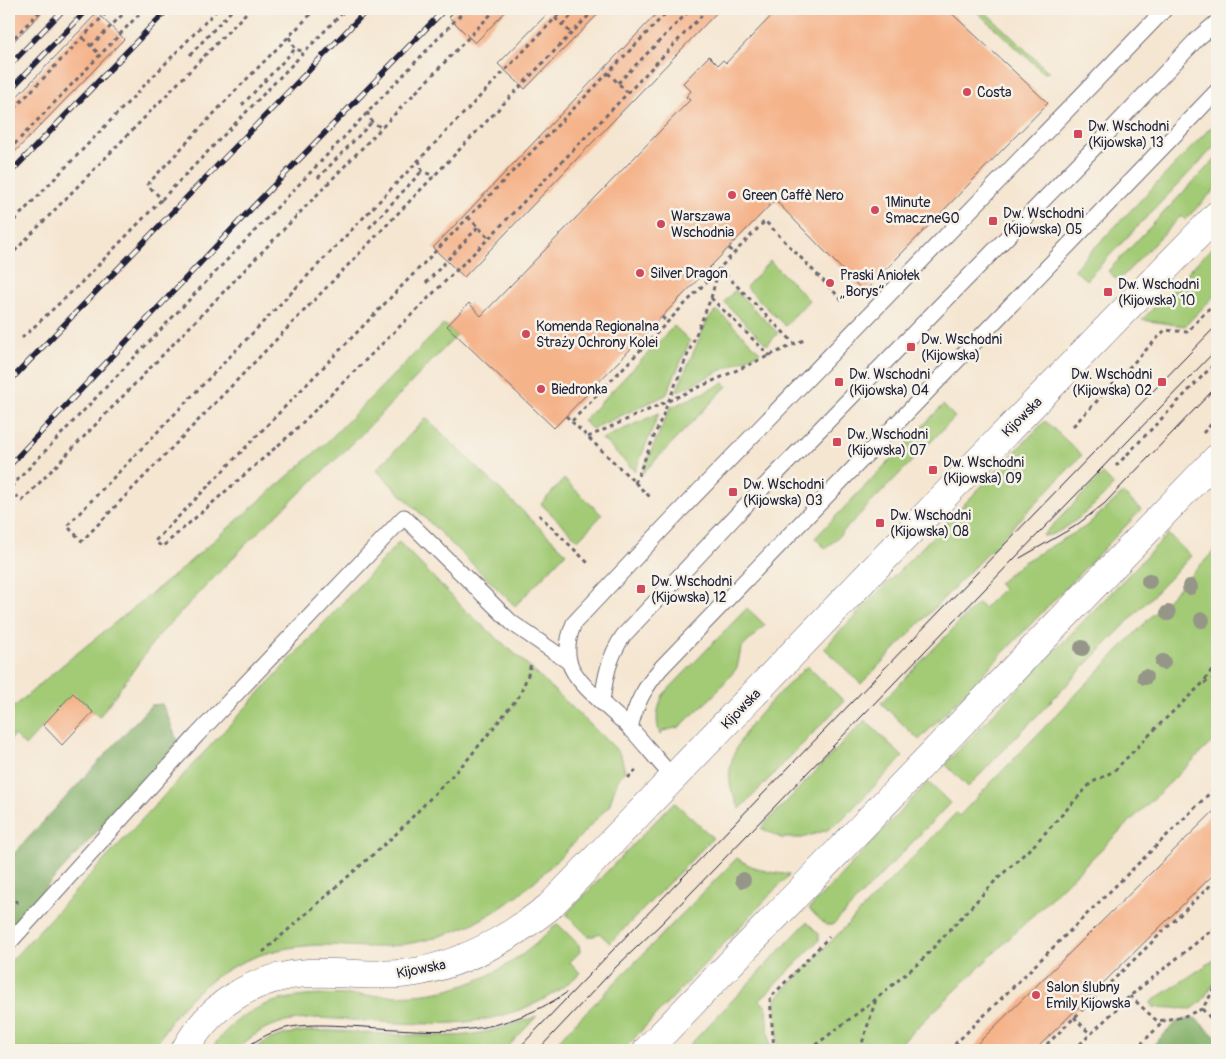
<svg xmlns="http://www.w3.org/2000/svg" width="1226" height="1059" font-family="Pangolin,sans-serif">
<rect width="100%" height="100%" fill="#f7f3e8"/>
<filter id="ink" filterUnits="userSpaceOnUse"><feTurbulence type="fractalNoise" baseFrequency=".02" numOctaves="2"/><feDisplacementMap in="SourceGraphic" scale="10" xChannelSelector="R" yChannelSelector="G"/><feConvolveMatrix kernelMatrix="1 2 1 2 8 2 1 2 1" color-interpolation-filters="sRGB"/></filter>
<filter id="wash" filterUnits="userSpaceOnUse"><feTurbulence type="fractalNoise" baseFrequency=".0096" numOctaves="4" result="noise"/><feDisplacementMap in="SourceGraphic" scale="20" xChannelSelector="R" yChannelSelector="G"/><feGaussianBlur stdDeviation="1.12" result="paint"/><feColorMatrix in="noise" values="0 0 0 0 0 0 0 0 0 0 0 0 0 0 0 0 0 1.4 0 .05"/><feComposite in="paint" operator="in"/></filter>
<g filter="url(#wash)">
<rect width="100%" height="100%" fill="#f5e6d1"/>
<!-- green -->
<path fill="#a3cb76" stroke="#627658" d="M 974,9 L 982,9 L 1049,72 L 1044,73 Z
M 1217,121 L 1217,144 L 1086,280 L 1074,269 Z
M 1217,157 L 1217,187 L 1185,220 L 1181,216 L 1118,281 L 1108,271 Z
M 1217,242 L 1217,293 L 1185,326 L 1142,320 Z
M 770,261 L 809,300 L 785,326 L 746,287 Z
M 735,290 L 778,333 L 767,345 L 724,302 Z
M 717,310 L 760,352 L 676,392 L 708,319 Z
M 444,324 L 457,335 L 350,446 L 250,540 L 159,635 L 99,717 L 73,694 L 25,746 L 14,735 L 9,741 L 9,711 L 65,663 L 178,572 L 326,443 Z
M 674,326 L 690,341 L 666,395 L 592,429 L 583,421 Z
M 724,383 L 727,386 L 641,475 L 670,408 Z
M 943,405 L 955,417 L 826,549 L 815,538 Z
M 659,413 L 635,471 L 602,439 Z
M 426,418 L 566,553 L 515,606 L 376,470 Z
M 1045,421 L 1082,455 L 861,684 L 824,648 Z
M 1103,474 L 1114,485 C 1100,500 1063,537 1042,536 Z
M 564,479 L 602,515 L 578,540 L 541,504 Z
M 1123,493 L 1141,510 L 919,740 L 881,703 L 978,603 L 984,608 L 1003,589 L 998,583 L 1000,582 L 1022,563 L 1085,527 Z
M 1168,534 L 1191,556 L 968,787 L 945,764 Z
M 399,542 L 467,612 L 521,659 L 615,748 L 621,756 L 625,771 C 615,780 614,793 609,806 C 563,853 519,908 455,931 C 432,940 406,945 381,947 C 356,948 330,943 305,946 C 268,949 234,962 205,985 C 183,1003 166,1024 154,1050 L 9,1050 L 9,963 Z
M 1217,548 L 1217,737 L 894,1050 L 778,1050 L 775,999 L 956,813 L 959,816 Z
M 747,608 L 765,625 L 741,649 L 737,668 L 712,697 L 679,727 L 663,731 L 660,735 C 655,719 657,710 663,695 Z
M 807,666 L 844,701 L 740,809 C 737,803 733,795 731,788 C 720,742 778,696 807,666 Z
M 865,720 L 903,757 L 840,821 L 827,830 L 802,838 L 781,838 L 761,828 Z
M 928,782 L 950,803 L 833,925 L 826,925 L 809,909 Z
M 674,802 L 713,838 L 610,943 L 599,933 L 594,936 L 588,936 L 567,915 L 568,912 Z
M 737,858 C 753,869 771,874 790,874 L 623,1050 L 549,1050 Z
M 807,922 L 819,934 L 819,940 L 760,1000 L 767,1008 L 770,1050 L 685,1050 Z
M 558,924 L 579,945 L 580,952 L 570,962 L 580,973 C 506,1042 408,1022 317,1018 L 297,1020 L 280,1023 L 266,1028 L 253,1036 L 234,1050 L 211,1050 C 268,961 372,1013 455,988 C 483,980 509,966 532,947 C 541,940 548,930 558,924 Z
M 1217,958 L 1217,979 L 1201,1002 L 1192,1009 L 1153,1007 L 1151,1002 Z
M 537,1016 L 505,1050 L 253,1050 C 285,1024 330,1031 368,1033 C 394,1035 422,1036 448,1036 C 480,1036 508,1027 537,1016 Z"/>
<!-- forest -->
<path fill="#82af67" stroke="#526851" d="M 162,704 L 169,719 L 178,743 L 9,928 L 9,859 L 151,705 Z
M 1195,1018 L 1217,1038 L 1217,1047 L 1214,1050 L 1148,1050 L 1178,1021 Z"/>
<g id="blocks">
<!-- building -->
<path fill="#f5b38a" d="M 9,9 L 45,9 L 9,46 Z
M 457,9 L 508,9 L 475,43 L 449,17 Z
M 552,9 L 603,9 L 525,89 L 498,64 Z
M 661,9 L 720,9 L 464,277 L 433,248 Z
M 778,9 L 947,9 L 1048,103 L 864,292 L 775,200 L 554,428 L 447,326 L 469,303 L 481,316 L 690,100 L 686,97 L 691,91 L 683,83 L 709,56 L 718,65 L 723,60 L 726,63 Z
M 97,13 L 124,39 L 9,158 L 9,105 Z
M 73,693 L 93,712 L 62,745 L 43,725 Z
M 1217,808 L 1217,871 L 1036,1049 L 971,1050 Z"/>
</g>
</g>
<g filter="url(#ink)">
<use href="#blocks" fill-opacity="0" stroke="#6c6770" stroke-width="1"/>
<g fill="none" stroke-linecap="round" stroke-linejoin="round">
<defs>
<path id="lane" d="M 602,702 C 605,677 609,657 623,636 L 747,504 L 1092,150 L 1197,39 L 1217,22
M 630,729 C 635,704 645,687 661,668 L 1217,91
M 674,778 C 659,763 646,745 631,729 C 614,712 574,683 569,661 C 566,648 569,635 574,623 L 672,519 L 1165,9
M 9,943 L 197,735 L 404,517 L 512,623 L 569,662"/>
<path id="secondary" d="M 185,1050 C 211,1003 254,977 308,973 C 346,971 383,979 421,971 C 469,961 511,937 549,907 L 951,489 L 1217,215
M 647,1050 L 1217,458"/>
</defs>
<!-- lane casing -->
<use href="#lane" stroke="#6c6770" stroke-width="17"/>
<!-- secondary casing -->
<use href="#secondary" stroke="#6c6770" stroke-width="29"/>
<!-- path -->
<path stroke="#6c6770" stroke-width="3" stroke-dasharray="4 4" stroke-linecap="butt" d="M 316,9 L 235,91 L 147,185 L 162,199 L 346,9
M 466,9 L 9,489 L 22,501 L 496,9
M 564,9 L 67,526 L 82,541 L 595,9
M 670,9 L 155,541 L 162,547 L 291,434 L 489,238 L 708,9
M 555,18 L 571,33
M 562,25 L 578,9
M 289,37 L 295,49 L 305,52
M 83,38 L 100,55
M 9,43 L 42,9
M 91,46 L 128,9
M 190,55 L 233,9
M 608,73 L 627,92
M 618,83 L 691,9
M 242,105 L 295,49
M 367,112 L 372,122 L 382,128
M 9,114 L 110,9
M 9,150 L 144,9
M 419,160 L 422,171 L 434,176
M 318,178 L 372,122
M 468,217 L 489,238
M 9,226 L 218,9
M 369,228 L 422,171
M 729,248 L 734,253
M 9,257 L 250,9
M 426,283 L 478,227
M 711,298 L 770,356
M 662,317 L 667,322
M 22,338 L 80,284 L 162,199
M 566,416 L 651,498
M 572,421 L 765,221 L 843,301
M 1073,426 L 1165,330 L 1187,332 L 1217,300
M 1203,433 L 1217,418
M 588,437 L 804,340
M 1116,466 L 1217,361
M 635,483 L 711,298 L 719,268 L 795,344
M 539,515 L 588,563
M 1204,683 L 1217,677
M 628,778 L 636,770
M 9,895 L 18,903
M 263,952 L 396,834 L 468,759 L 520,695 L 529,672 L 531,663
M 1130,996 L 1157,1021 L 1182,1017 L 1202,1009 L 1217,985
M 1202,1009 L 1217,1025
M 1074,1017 L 1090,1034
M 774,1050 L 770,998 L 829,937
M 809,1050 L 876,999 L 921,961 L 996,880 L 1035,844 L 1091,783 L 1114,771 L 1159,725 L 1203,683 L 1217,662
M 860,1050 L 876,999
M 949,1050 L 1217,786
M 1041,1050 L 1217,879
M 1074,1050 L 1130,996 L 1217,926
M 1135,1050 L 1165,1020"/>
<!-- lane -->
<use href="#lane" stroke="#fff" stroke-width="15"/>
<!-- secondary -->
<use href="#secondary" stroke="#fff" stroke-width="28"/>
<!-- tram -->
<path stroke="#22223b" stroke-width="1" d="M 1020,558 L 1074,527 L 1104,504 L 1217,386
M 243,1050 C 257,1039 274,1030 291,1027 C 310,1024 329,1025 348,1026 C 385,1028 423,1032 459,1030 C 497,1028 535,1014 566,993
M 517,1050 L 730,828 L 1217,325
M 538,1050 L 616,967 L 661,924 L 1217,349"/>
<defs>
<path id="rail" d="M 9,66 L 64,9
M 9,91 L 88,9
M 9,174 L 168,9
M 9,382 L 368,9
M 9,466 L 251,209 L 445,9"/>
</defs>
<!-- rail casing -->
<use href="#rail" stroke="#22223b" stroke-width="5.5"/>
<!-- rail -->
<use href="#rail" stroke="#f7f3e8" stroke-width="4" stroke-dasharray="11" stroke-linecap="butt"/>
</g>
<!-- trees -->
<g fill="#969688">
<circle cx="1149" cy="581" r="8"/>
<circle cx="1190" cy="587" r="8"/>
<circle cx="1168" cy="613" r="8"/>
<circle cx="1202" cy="620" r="8"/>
<circle cx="1082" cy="648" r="8"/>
<circle cx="1163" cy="662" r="8"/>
<circle cx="1145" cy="677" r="8"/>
<circle cx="743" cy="880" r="8"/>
</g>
</g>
<!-- markers -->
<g fill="#d1495b" stroke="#f7f3e8" stroke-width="2">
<circle cx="967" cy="92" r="5"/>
<rect x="1073" y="129" width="10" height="10" rx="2.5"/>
<circle cx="732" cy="195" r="5"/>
<circle cx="875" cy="210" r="5"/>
<rect x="988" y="216" width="10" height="10" rx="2.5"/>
<circle cx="661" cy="224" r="5"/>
<circle cx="640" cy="273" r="5"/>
<circle cx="830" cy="283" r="5"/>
<rect x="1103" y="287" width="10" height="10" rx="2.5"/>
<circle cx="526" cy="334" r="5"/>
<rect x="906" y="342" width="10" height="10" rx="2.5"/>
<rect x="834" y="377" width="10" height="10" rx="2.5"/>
<rect x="1157" y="377" width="10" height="10" rx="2.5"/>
<circle cx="541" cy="389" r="5"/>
<rect x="832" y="437" width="10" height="10" rx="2.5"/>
<rect x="928" y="465" width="10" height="10" rx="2.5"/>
<rect x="728" y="487" width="10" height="10" rx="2.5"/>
<rect x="875" y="518" width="10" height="10" rx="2.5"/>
<rect x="636" y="584" width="10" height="10" rx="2.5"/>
<circle cx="1036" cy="995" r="5"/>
</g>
<g text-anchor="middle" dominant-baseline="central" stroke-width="5" stroke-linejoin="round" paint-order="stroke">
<!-- poi labels -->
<g font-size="14" fill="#22223b" stroke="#f7f3e8" text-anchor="start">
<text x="977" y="92">Costa</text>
<text x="1088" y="126">Dw. Wschodni<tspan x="1088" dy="16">(Kijowska) 13</tspan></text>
<text x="742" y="195">Green Caffè Nero</text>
<text x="885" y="202">1Minute<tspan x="885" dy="16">SmaczneGO</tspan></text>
<text x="1003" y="213">Dw. Wschodni<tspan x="1003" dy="16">(Kijowska) 05</tspan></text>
<text x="671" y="216">Warszawa<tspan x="671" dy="16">Wschodnia</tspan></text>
<text x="650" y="273">Silver Dragon</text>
<text x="840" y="275">Praski Aniołek<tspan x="840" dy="16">„Borys”</tspan></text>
<text x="1118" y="284">Dw. Wschodni<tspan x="1118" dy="16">(Kijowska) 10</tspan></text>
<text x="536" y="326">Komenda Regionalna<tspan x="536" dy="16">Straży Ochrony Kolei</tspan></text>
<text x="921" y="339">Dw. Wschodni<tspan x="921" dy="16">(Kijowska)</tspan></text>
<text x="849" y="374">Dw. Wschodni<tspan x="849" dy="16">(Kijowska) 04</tspan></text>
<text x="1152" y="374" text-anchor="end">Dw. Wschodni<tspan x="1152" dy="16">(Kijowska) 02</tspan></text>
<text x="551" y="389">Biedronka</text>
<text x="847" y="434">Dw. Wschodni<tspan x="847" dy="16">(Kijowska) 07</tspan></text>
<text x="943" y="462">Dw. Wschodni<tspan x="943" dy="16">(Kijowska) 09</tspan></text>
<text x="743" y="484">Dw. Wschodni<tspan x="743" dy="16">(Kijowska) 03</tspan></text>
<text x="890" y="515">Dw. Wschodni<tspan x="890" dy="16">(Kijowska) 08</tspan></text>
<text x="651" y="581">Dw. Wschodni<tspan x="651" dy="16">(Kijowska) 12</tspan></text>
<text x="1046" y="987">Salon ślubny<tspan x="1046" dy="16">Emily Kijowska</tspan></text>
</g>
<!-- street labels -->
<g font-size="14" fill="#22223b" stroke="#f7f3e8">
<text transform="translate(1022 417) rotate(-45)">Kijowska</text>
<text transform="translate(741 709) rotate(-46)">Kijowska</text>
<text transform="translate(421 969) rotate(-11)">Kijowska</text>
</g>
</g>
<!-- margin -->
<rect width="1226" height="1059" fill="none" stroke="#f7f3e8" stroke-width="30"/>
</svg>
